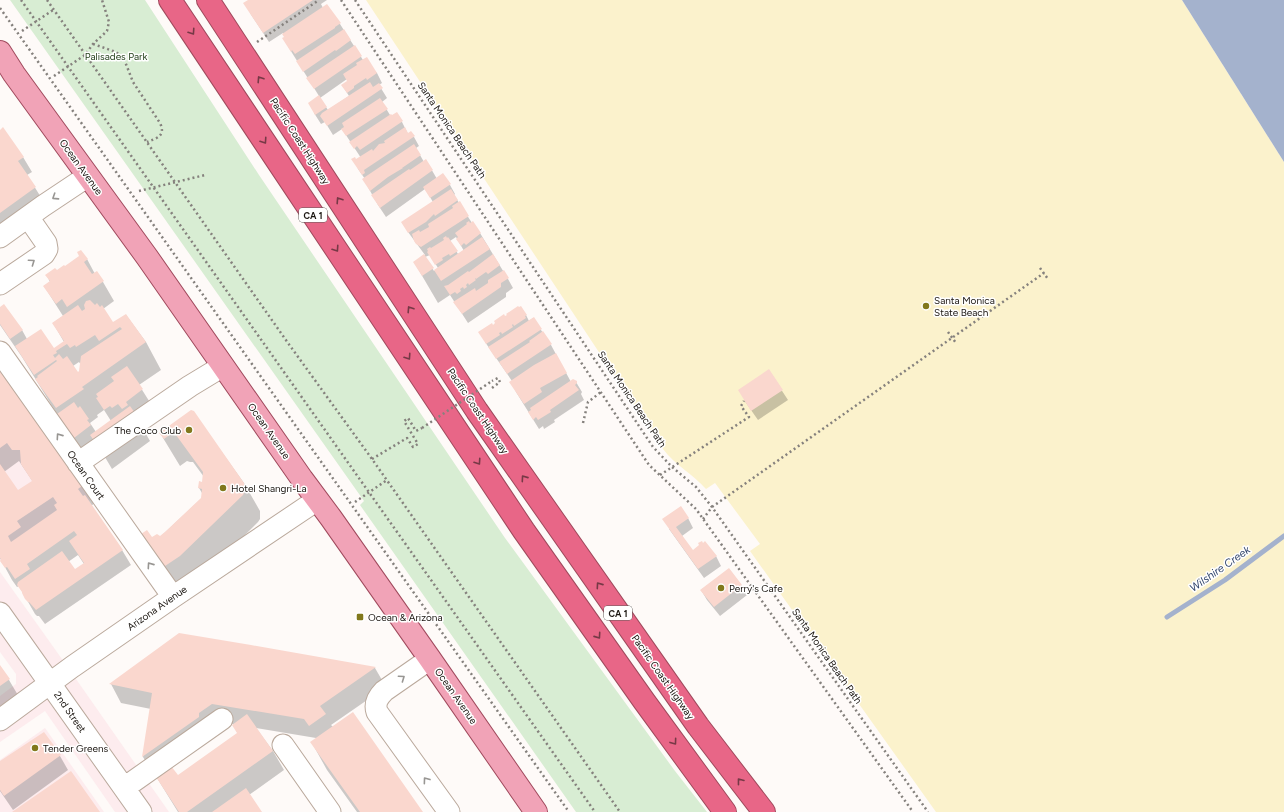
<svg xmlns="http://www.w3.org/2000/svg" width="1284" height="812" font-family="Figtree,sans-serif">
<rect width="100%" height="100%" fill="#fefaf8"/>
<!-- commercial -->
<path fill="#fdecee" d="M 0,365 L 95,497 L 0,561 Z
M 0,572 L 69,669 L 169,812 L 115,812 L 45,711 L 0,742 L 0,696 L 16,684 L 16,674 L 0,652 Z
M 45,728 L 104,812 L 0,812 L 0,760 Z"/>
<!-- green -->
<path fill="#d8edd3" d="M 10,0 L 145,0 L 259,175 L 505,538 L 675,771 L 707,812 L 576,812 L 360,505 L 364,501 Z"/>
<!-- sand -->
<path fill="#fbf2cc" d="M 366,0 L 1182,0 L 1284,162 L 1284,812 L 936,812 L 750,551 L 760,544 L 715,483 L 706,489 C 693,474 675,465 663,449 Z"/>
<!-- water -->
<path fill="#a4b2cd" d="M 1182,0 L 1284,0 L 1284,162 Z"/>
<!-- shadow -->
<path fill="#0003" fill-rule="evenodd" d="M 249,0 L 327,0 L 321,4 L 323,8 L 340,24 L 363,60 L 377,73 L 382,83 L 379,85 L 387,98 L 382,102 L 390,115 L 402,122 L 408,134 L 414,137 L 419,146 L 416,148 L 424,162 L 426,160 L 437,179 L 450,185 L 455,194 L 454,195 L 472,223 L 480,233 L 508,279 L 513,288 L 506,293 L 506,297 L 468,323 L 450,295 L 438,303 L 414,262 L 425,255 L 408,232 L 433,202 L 425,189 L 386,217 L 378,205 L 369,189 L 365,179 L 358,169 L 356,161 L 361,158 L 342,129 L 333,135 L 325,122 L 321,124 L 314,113 L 319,96 L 289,48 L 283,33 L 269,42 L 250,13 ZM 347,79 L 348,82 L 342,85 L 349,96 L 328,110 L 320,98 ZM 456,237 L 464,251 L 458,254 L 450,241 ZM 430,255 L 438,268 L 434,271 L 425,257 Z
M 0,131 L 23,157 L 32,172 L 27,175 L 44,202 L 0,233 Z
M 87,259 L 95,274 L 97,272 L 103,282 L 114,301 L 103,309 L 113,324 L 126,315 L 146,342 L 161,370 L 139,385 L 151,404 L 135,415 L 150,441 L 112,469 L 96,442 L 83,452 L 52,406 L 22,357 L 0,325 L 0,308 L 22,330 L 27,339 L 54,350 L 64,342 L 53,323 L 63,316 L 44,286 L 50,282 L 47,276 ZM 79,362 L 81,365 L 80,371 L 78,373 L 73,366 ZM 104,410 L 111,421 L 96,432 L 90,423 L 98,417 L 97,415 Z
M 526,315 L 529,321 L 533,318 L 551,345 L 571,382 L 576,382 L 582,392 L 581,394 L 584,400 L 554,420 L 555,422 L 544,429 L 543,426 L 539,429 L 516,392 L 512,381 L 485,342 L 493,326 L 505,317 Z
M 0,363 L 96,502 L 91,506 L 122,550 L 131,565 L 45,624 L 39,616 L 37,616 L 35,614 L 19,586 L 17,587 L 12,580 L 0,558 ZM 19,461 L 33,482 L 18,492 L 4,472 ZM 78,555 L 84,564 L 74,571 L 68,562 Z
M 769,371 L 788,400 L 758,420 L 744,400 Z
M 193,412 L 244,483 L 260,511 L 260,519 L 258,522 L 196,584 L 182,593 L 158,562 L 142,534 L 151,538 L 160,537 L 202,498 L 202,493 L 199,488 L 203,483 L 204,477 L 193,462 L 190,462 L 187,461 L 180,466 L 160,433 Z
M 688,518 L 693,528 L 682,536 L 692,551 L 716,556 L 721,566 L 704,578 L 669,529 Z
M 729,569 L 742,586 L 747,595 L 720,616 L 707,600 L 701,590 Z
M 179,634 L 375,668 L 386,687 L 331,725 L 422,812 L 357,812 L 327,770 L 312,743 L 317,739 L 316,738 L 256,728 L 273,751 L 284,770 L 249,795 L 261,812 L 178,812 L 157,778 L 178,777 L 238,734 L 233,724 L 223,723 L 154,775 L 143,757 L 151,709 L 121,703 L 111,684 Z
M 0,666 L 9,680 L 25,707 L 0,725 Z
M 44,734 L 60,756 L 68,770 L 13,810 L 0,791 L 0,762 Z"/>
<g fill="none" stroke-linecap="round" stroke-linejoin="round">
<!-- stream -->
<path stroke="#a4b2cd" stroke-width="5" d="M 1167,617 L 1225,580 L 1284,536"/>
</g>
<!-- building -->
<path fill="#fad7ce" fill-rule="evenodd" d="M 248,0 L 313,0 L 263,33 L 243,3 Z
M 327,4 L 341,23 L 335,27 L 335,28 L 295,54 L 292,50 L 291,52 L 282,38 L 284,37 L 282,34 Z
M 344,29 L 351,40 L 336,51 L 335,50 L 303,72 L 296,61 Z
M 355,45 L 362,56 L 314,89 L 306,78 Z
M 367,57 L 377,73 L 367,80 L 366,78 L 354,86 L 354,88 L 347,93 L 341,85 L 347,81 L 343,74 L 357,65 L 356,63 Z
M 370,82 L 373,87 L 379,83 L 383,88 L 327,126 L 320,116 L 322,113 Z
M 319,95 L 327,107 L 315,115 L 308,103 Z
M 380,98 L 388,109 L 346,136 L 341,129 L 344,127 L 342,123 Z
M 397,112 L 403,121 L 360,150 L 357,146 L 354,149 L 349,142 L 391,114 L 392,115 Z
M 3,127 L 24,157 L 18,161 L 36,187 L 0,213 L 0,130 Z
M 405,127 L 408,133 L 411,131 L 415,136 L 364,170 L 365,173 L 362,175 L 351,159 L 355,157 L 356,159 L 372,149 L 373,151 L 379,144 L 385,143 L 384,141 Z
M 414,144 L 421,155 L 402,168 L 403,168 L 388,177 L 370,191 L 362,179 Z
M 426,159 L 433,170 L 380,208 L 371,195 L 409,169 L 410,170 Z
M 443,173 L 451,184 L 430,198 L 423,187 Z
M 451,189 L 458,200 L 435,216 L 434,214 L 426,222 L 408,233 L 401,222 Z
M 460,201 L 469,216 L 421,247 L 416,244 L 414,241 L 412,234 L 419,230 L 420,232 L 429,227 L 428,224 L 453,208 L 452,206 Z
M 469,221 L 470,223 L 473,221 L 481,233 L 466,245 L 464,243 L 461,246 L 456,239 L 458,237 L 455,233 L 467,224 L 466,223 Z
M 446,236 L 447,238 L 448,237 L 458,251 L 450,256 L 449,254 L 442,258 L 443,260 L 435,265 L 427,252 L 428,251 L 427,249 L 430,247 L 431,248 L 444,240 L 443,238 Z
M 482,237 L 490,249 L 441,281 L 434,270 Z
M 81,250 L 88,259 L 84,262 L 92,274 L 97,271 L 104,281 L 67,307 L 62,299 L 56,304 L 43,286 L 50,281 L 45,275 L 55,268 L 57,270 L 64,265 L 65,266 L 79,256 L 77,252 Z
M 424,254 L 434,268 L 422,276 L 413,262 Z
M 493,254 L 500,265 L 488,274 L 486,272 L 476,279 L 476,278 L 475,279 L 476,280 L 469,285 L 468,283 L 466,285 L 467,287 L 464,289 L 463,287 L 460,289 L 461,291 L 457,294 L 455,292 L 450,295 L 444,286 L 448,285 L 468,271 L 469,272 Z
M 504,270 L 509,278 L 501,283 L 501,287 L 462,314 L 453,302 L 475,288 L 476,291 L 488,283 L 488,280 Z
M 90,300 L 95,305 L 97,303 L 100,307 L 102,305 L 113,322 L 126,314 L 146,342 L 82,387 L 84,389 L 56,408 L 35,379 L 38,377 L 37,376 L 57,361 L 56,360 L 34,375 L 15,346 L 41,329 L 54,348 L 64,341 L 52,323 L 78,305 L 82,311 L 85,309 L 84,305 L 86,301 ZM 120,327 L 122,329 L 81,356 L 79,371 L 78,372 L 67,356 L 63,359 L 59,354 L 55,358 L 53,355 L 57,353 L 56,351 L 67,344 L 70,348 L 75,345 L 76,347 L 95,335 L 99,341 Z
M 4,304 L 23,330 L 10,339 L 0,324 L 0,307 Z
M 518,306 L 519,307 L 521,306 L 527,315 L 525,316 L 526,318 L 514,326 L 513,324 L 512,325 L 513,327 L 502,334 L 501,332 L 499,333 L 500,335 L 486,344 L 478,332 L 492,323 L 493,325 L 495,323 L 494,321 L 504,314 L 505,316 L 507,315 L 506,314 Z
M 534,317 L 542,329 L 496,359 L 488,347 Z
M 543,331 L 552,344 L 507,374 L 499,362 L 530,342 L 529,341 Z
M 556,353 L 567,373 L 540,388 L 542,392 L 524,404 L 509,382 L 534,365 Z
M 0,361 L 86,483 L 78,489 L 83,496 L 85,495 L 123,550 L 36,610 L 29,602 L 28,602 L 25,599 L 22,593 L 22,592 L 17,585 L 18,582 L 62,551 L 75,569 L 84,563 L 69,541 L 77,535 L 74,531 L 27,564 L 30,569 L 15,579 L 7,567 L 5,568 L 0,561 L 1,559 L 0,558 L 0,464 L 18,490 L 32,481 L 21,464 L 20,450 L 12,450 L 7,443 L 0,448 ZM 53,497 L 57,503 L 54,505 L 57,510 L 11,542 L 8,536 L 21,527 L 17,521 Z
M 127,366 L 143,389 L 126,402 L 128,405 L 122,409 L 118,404 L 112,408 L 110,406 L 104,410 L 96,398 L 98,397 L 96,394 L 114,381 L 111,377 Z
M 769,369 L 783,390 L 751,411 L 738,390 Z
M 573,379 L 577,381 L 577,383 L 575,385 L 579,390 L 550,410 L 551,412 L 538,420 L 536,417 L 533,420 L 528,412 L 531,410 L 530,408 Z
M 74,402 L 78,408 L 80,406 L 89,419 L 87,420 L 91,425 L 74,438 L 57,414 Z
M 130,406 L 135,413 L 95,442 L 90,435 Z
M 191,410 L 194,411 L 244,483 L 245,491 L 243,495 L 180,556 L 165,566 L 141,534 L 147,530 L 152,537 L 157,534 L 160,536 L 165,532 L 201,498 L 202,489 L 198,488 L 199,481 L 202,482 L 203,472 L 176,435 L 173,435 L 171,434 L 164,439 L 159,433 Z
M 681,506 L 689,518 L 676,527 L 693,550 L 699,545 L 698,543 L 702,541 L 703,543 L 705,541 L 717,556 L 698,569 L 662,519 Z
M 729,568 L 742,585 L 714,607 L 700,590 Z
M 179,633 L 251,645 L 376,667 L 320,706 L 326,714 L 309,726 L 304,719 L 212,704 L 199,713 L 199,717 L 142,757 L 152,693 L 109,684 Z
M 0,665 L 10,679 L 0,686 Z
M 353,712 L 423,812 L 360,812 L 310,742 Z
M 247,714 L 273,751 L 187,812 L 179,812 L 156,777 L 171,766 L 178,775 L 237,733 L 232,725 Z
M 44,732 L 61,755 L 4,796 L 0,790 L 0,761 Z
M 71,771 L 100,812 L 12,812 Z
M 246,788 L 262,812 L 212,812 Z"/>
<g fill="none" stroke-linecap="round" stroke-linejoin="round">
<defs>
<path id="minor" d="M 0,237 L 43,206 L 88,176
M 0,284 L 44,254 L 47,249 L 46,243 L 28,217
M 0,352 L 173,597
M 78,463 L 190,386 L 223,366
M 0,613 L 141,812
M 430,659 L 384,691 C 378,697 374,703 377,712 L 449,812
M 0,720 L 72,667 L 173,597 L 317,500
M 283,745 L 330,812
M 124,788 L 222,719"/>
<path id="major" d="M 0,52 L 14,74 L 147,257 L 302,479 L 331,518 L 430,659 L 536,812"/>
<path id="highway" d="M 170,0 L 524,531 L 644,701 L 725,812
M 208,0 L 477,411 L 698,726 L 764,812"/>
</defs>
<!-- minor casing -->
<use href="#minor" stroke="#baa99c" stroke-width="23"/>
<!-- major casing -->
<use href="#major" stroke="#a04a5d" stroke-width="24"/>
<!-- highway casing -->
<use href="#highway" stroke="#a04a5d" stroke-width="24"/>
<!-- path -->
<path stroke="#85817d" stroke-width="2.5" stroke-dasharray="2 3" stroke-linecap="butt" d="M 21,0 L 595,812
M 47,0 L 288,343 L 372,459 L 620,812
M 341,0 L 649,465 L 696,509 L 913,812
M 355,0 L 653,447 L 672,467 L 696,487 L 712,507 L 928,812
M 0,8 L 569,812
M 22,31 L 53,10
M 257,42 L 319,0
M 93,44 L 116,52 L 124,59 L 133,82 L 160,123 C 166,136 157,138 147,142
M 54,76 L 85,55 L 93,44 L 107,31 L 109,22 L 102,0
M 139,191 L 205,175
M 1040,268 L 1048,279
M 948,332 L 956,343
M 492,388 L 500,382 L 498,378 L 492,381
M 583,423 L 588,402 L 601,392
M 372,459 L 407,438 L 413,447 L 418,444 L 404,421 L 408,418 L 416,431 L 422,428
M 660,475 L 749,417 L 741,406 L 744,401
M 355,502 L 387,480"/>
<!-- minor -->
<use href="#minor" stroke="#fff" stroke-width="21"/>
<!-- major -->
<use href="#major" stroke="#f1a3b7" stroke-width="22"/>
<!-- highway -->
<use href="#highway" stroke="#e86687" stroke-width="22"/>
<!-- path-bridge -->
<path stroke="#85817d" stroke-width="2.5" stroke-dasharray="2 3" stroke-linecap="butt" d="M 422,428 L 492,381
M 703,519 L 712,507 L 1044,273"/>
</g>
<!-- one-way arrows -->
<defs><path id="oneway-chevron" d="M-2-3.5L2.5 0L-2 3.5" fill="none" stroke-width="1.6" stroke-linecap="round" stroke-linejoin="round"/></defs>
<g stroke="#773946">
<use href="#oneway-chevron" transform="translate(192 32) rotate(56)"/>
<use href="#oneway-chevron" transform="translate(260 79) rotate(-123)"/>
<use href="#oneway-chevron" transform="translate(264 141) rotate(56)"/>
<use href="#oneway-chevron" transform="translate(339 200) rotate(-123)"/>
<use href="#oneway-chevron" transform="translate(336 249) rotate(56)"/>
<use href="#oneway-chevron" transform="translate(410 309) rotate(-123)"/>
<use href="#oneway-chevron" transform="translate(408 357) rotate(56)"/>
<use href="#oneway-chevron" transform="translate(478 462) rotate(56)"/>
<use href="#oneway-chevron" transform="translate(524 478) rotate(-125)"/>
<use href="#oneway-chevron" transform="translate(599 585) rotate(-125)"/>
<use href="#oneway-chevron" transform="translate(598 636) rotate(55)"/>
<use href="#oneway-chevron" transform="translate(674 742) rotate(54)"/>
<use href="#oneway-chevron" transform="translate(740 781) rotate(-128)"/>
</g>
<g stroke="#989693">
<use href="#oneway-chevron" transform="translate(55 197) rotate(147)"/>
<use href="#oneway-chevron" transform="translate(32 262) rotate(-35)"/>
<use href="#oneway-chevron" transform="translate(59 436) rotate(-125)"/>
<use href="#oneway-chevron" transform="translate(150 565) rotate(-125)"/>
<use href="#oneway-chevron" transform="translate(402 678) rotate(-35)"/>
<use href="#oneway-chevron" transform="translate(426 780) rotate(-126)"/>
</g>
<!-- markers -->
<g fill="#81781c" stroke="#fff" stroke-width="1.5">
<circle cx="926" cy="306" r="4"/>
<circle cx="189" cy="430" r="4"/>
<circle cx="223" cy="488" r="4"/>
<circle cx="721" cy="588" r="4"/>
<rect x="356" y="613" width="8" height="8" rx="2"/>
<circle cx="35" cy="748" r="4"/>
</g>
<g text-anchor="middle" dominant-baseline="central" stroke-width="3" stroke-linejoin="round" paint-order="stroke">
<!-- shield labels -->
<g fill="#fff" stroke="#5f5b58" stroke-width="1">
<rect x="299" y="208" width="28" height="14" rx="3"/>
<rect x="604" y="606" width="28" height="14" rx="3"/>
</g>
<g font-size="9" font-weight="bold" fill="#1a1510">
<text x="313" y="215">CA 1</text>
<text x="618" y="613">CA 1</text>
</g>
<!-- park labels -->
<g font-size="10" fill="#1e3b15" stroke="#fff">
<text x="116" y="56">Palisades Park</text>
</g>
<!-- street labels -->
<g font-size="10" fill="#1a1510" stroke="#fff">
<text transform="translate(452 130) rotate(56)">Santa Monica Beach Path</text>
<text transform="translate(300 141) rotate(57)">Pacific Coast Highway</text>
<text transform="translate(81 167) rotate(54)">Ocean Avenue</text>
<text transform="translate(632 399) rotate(56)">Santa Monica Beach Path</text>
<text transform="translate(478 411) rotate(56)">Pacific Coast Highway</text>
<text transform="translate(269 431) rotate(55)">Ocean Avenue</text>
<text transform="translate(86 475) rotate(55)">Ocean Court</text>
<text transform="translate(157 608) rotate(-35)">Arizona Avenue</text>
<text transform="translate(827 656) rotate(55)">Santa Monica Beach Path</text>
<text transform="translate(663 677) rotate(55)">Pacific Coast Highway</text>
<text transform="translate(456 696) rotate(55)">Ocean Avenue</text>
<text transform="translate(70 712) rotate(55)">2nd Street</text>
</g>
<!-- poi labels -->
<g font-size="10" fill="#1a1510" stroke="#fff" text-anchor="start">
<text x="934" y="300">Santa Monica<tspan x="934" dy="12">State Beach</tspan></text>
<text x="181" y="430" text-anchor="end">The Coco Club</text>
<text x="231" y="488">Hotel Shangri-La</text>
<text x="729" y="588">Perry's Cafe</text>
<text x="368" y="617">Ocean &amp; Arizona</text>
<text x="43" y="748">Tender Greens</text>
</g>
<!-- water labels -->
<g font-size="11" font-style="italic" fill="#31456c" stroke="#fff">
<text transform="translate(1220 569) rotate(-35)">Wilshire Creek</text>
</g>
</g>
</svg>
